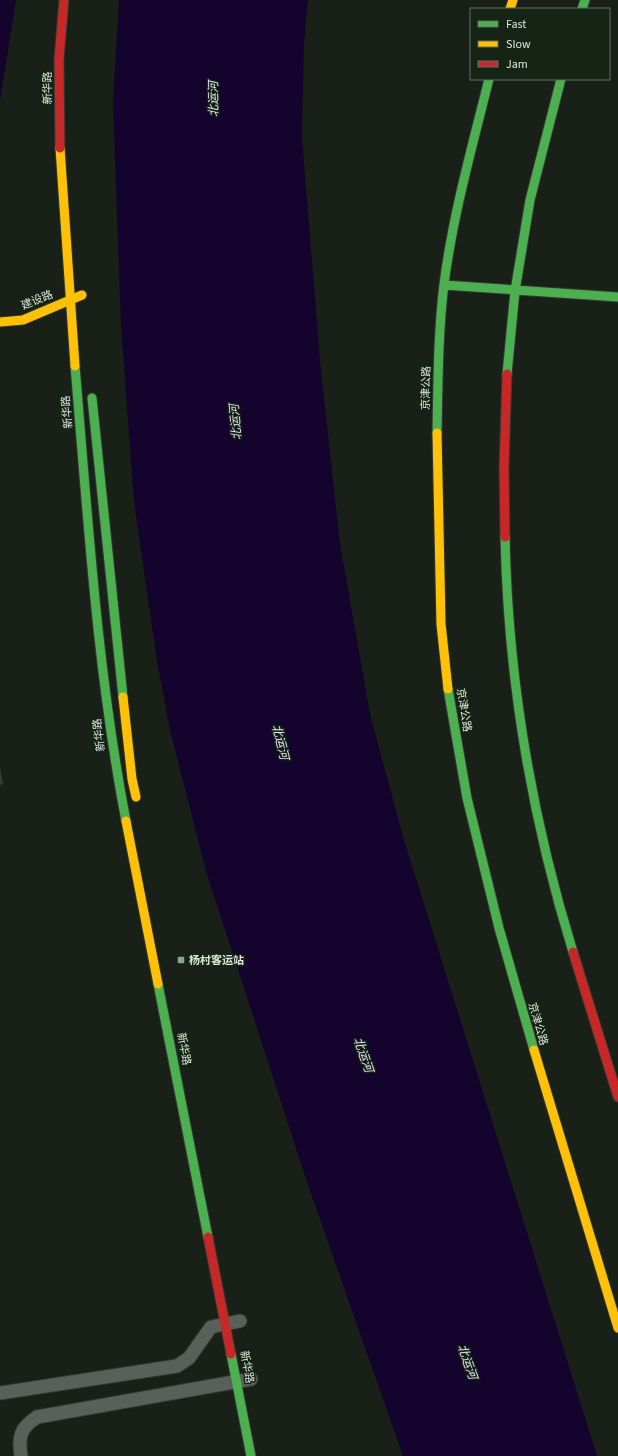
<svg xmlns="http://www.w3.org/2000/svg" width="618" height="1456" font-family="'Source Sans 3','Noto Sans SC',sans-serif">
<rect width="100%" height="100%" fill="#182018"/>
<!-- water -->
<path fill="#14032d" d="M 0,0 L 16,0 L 0,101 Z
M 119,0 L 308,0 L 304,43 L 302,137 L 320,361 L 340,544 L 370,714 L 403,837 L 597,1456 L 403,1456 L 307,1182 L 206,871 L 170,730 L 157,661 L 134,502 L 121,325 L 113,103 Z"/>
<!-- building -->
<path fill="#373e37" d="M 0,768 L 3,784 L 0,785 Z"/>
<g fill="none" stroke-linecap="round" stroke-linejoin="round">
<defs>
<path id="lane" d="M 0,1393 L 177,1366 L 189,1358 L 211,1327 L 240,1321
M 21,1456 C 18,1437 20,1428 37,1417 L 251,1379"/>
<path id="fast" d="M 582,9 L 585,0
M 444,285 L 618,297
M 75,366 C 88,518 97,671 126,821
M 507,374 L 515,291 L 530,200 L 561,79
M 92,398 L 123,697
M 437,433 C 438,384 438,333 444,284 C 453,215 472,147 489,79
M 505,537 C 508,677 532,819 573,952
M 448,689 L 467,798 L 499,928 L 534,1050
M 158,984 L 208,1237
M 231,1354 L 251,1456"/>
<path id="slow" d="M 510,9 L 513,0
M 60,148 L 75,366
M 0,322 L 23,320 L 82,295
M 437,433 L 441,624 L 448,689
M 123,697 L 132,779 L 136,797
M 126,821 L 158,984
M 534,1050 L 618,1328"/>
<path id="jam" d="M 60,148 L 59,59 L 64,0
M 505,537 L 504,468 L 507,374
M 573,952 L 618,1097
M 208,1237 L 231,1354"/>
</defs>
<!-- lane casing -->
<use href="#lane" stroke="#333933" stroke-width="15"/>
<!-- fast casing -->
<use href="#fast" stroke="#333933" stroke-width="11"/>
<!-- slow casing -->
<use href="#slow" stroke="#333933" stroke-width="11"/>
<!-- jam casing -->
<use href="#jam" stroke="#333933" stroke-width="11"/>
<!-- lane -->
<use href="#lane" stroke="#596059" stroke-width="13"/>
<!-- fast -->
<use href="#fast" stroke="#4caf50" stroke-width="9"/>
<!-- slow -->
<use href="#slow" stroke="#ffc107" stroke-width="9"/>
<!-- jam -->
<use href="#jam" stroke="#c62828" stroke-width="9"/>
</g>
<!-- markers -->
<rect fill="#97a096" stroke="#152415" stroke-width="1.5" x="177" y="956" width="8" height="8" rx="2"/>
<g text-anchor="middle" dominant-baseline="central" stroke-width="3" stroke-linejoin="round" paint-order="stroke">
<!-- street labels -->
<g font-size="11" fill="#dbe5da" stroke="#152415">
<text transform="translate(47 88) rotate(-90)">新华路</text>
<text transform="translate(37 300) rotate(-22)">建设路</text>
<text transform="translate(426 388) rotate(-89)">京津公路</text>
<text transform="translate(67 412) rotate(-95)">新华路</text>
<text transform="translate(464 710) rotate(81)">京津公路</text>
<text transform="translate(99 735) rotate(-97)">新华路</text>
<text transform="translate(538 1024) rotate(74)">京津公路</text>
<text transform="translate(184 1049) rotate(79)">新华路</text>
<text transform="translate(247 1367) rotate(79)">新华路</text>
</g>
<!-- poi labels -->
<g font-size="11" font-weight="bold" fill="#dbe5da" stroke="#152415" text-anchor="start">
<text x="189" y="960">杨村客运站</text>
</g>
<!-- water labels -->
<g font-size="12" font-style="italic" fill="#e6e0f6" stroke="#152415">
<text transform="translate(214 99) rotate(-91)">北运河</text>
<text transform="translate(236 422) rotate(-95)">北运河</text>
<text transform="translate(280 742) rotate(76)">北运河</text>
<text transform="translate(363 1055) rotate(71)">北运河</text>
<text transform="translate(467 1362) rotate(71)">北运河</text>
</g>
</g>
<!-- legend -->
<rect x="470" y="8" width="140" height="72" fill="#152415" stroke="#647164"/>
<rect x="478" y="21" width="20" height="6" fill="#4caf50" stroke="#647164"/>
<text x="506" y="28" font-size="12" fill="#dbe5da">Fast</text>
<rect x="478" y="41" width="20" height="6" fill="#ffc107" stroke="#647164"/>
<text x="506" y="48" font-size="12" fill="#dbe5da">Slow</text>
<rect x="478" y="61" width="20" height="6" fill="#c62828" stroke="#647164"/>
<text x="506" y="68" font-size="12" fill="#dbe5da">Jam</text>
</svg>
